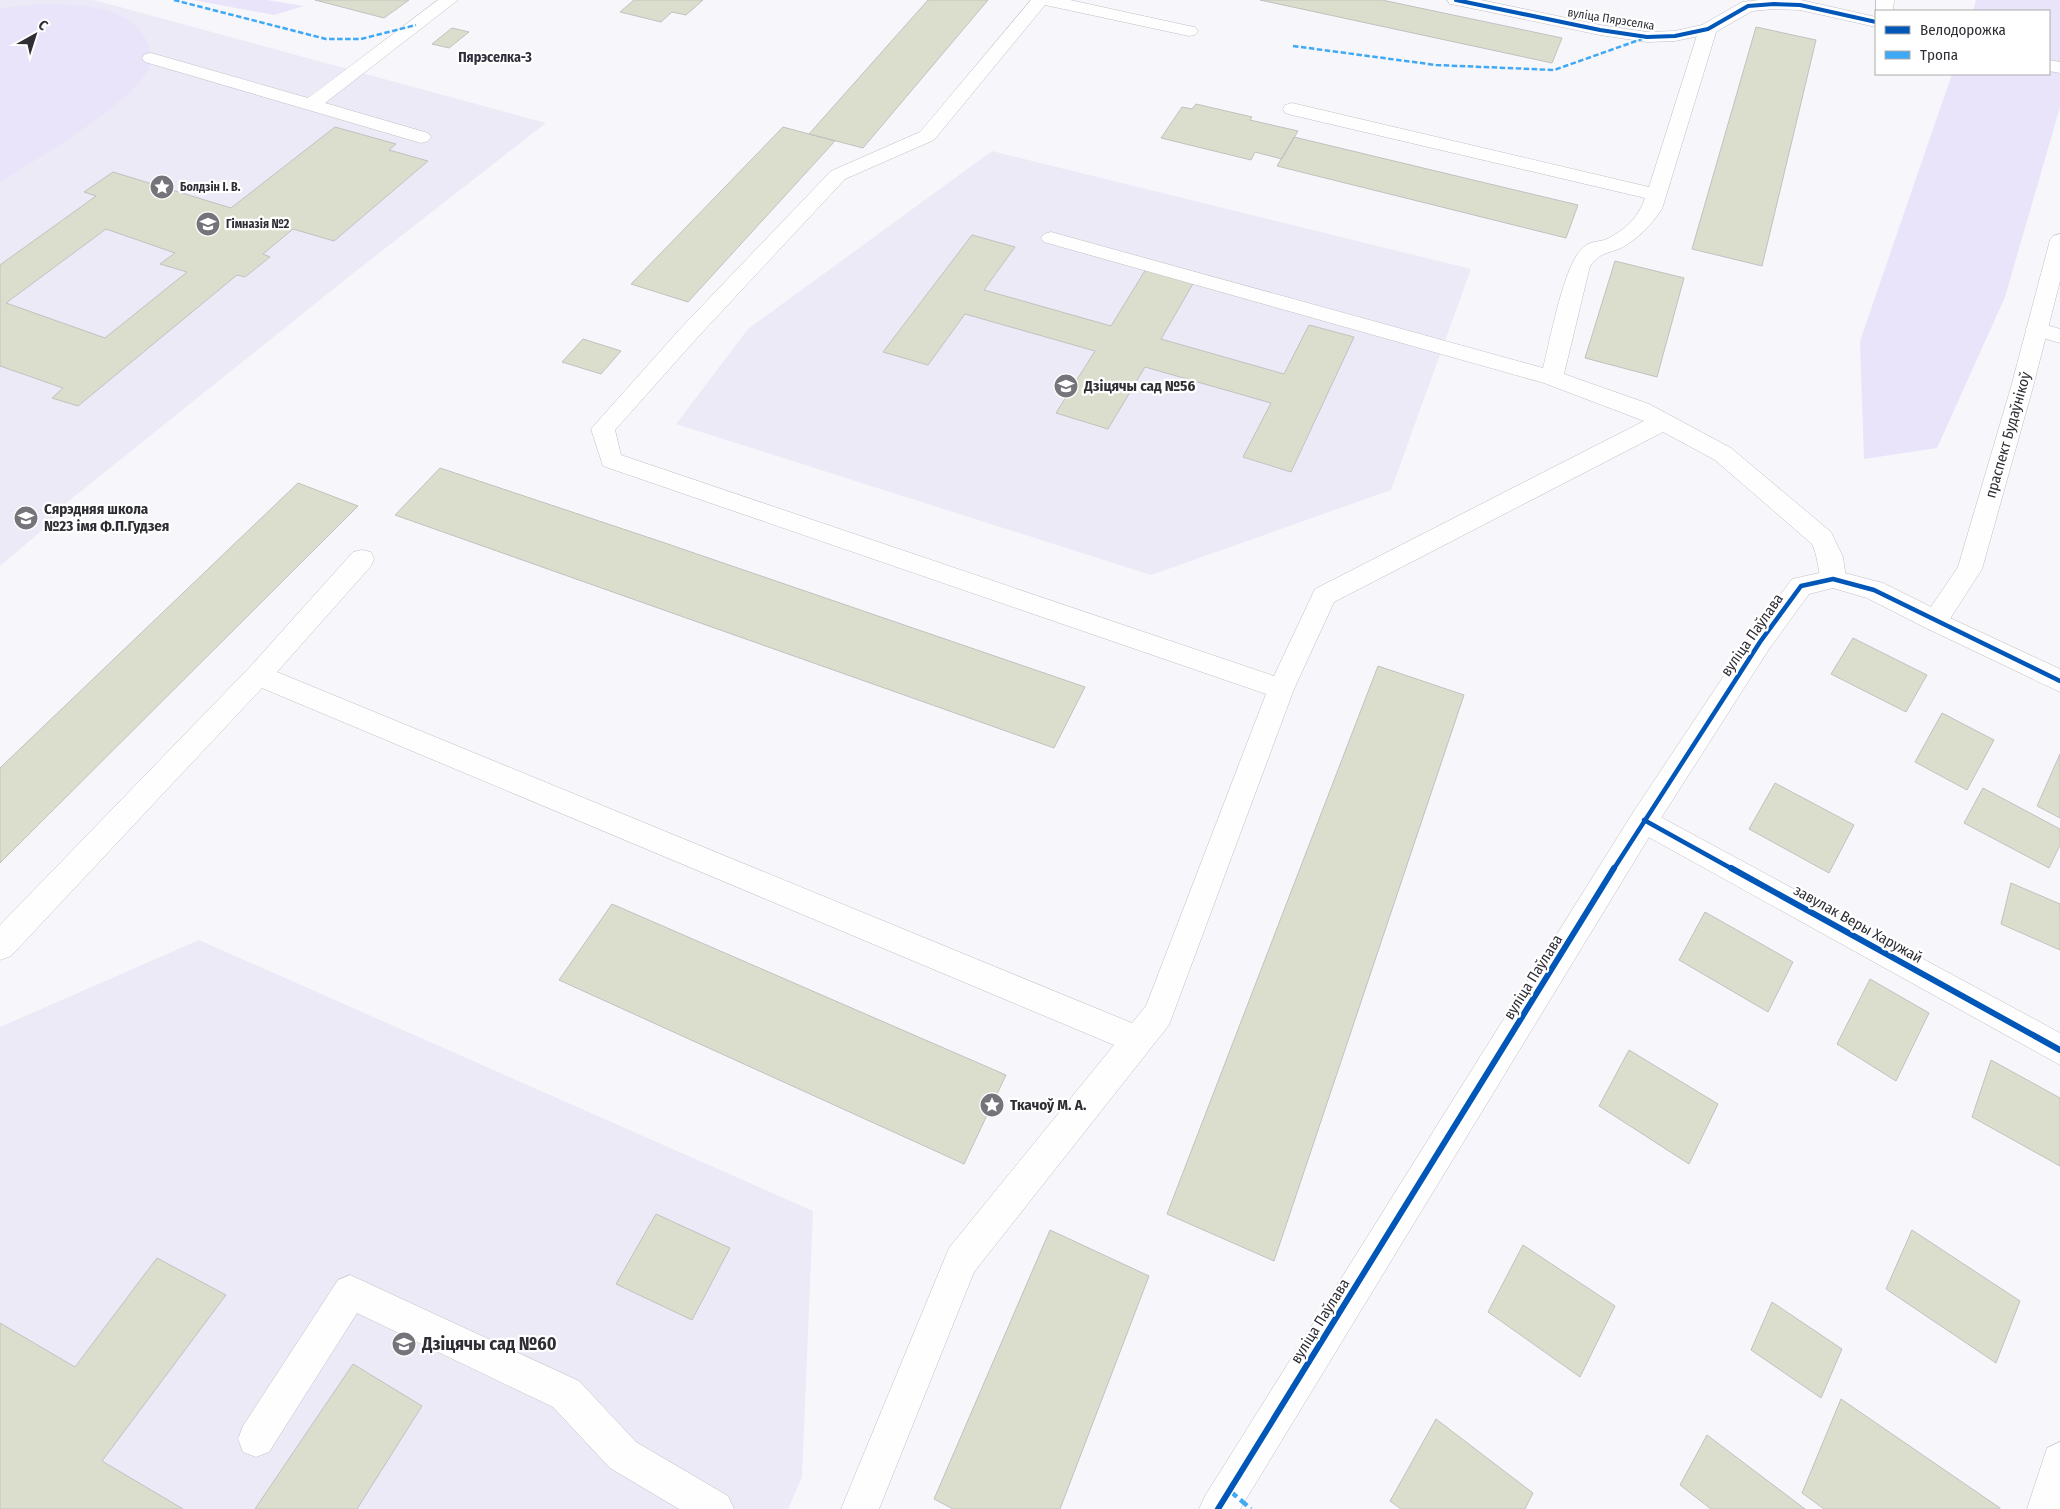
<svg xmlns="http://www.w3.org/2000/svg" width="2060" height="1509" font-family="'Fira Sans Condensed',sans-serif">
<rect width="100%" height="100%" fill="#f7f6fb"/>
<!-- built -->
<path fill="#eceaf7" d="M 0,0 L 94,0 L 546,123 L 351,275 L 60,508 L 46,527 L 0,566 Z
M 992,151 L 1471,269 L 1391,490 L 1151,575 L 676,424 L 748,329 Z
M 199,940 L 813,1211 L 802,1477 L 788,1509 L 0,1509 L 0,1027 Z"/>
<!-- green -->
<path fill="#e9e4f9" d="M 193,0 L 267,0 L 304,6 L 274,15 Z
M 1976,0 L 2060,0 L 2060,107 L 2005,297 L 1937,448 L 1864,459 L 1860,341 L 1952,74 L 2049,74 L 2049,11 L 1973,11 Z
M 39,4 C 70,4 121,4 141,32 C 148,41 154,56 149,67 C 134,104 35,159 0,183 L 0,8 Z"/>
<!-- building -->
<path fill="#dcdecd" stroke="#c1c1c0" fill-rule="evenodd" d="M 315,0 L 409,0 L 384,18 Z
M 634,0 L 703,0 L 686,15 L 672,12 L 661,22 L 620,12 Z
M 928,0 L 988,0 L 863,148 L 809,134 Z
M 1260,0 L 1382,0 L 1562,38 L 1552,63 Z
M 1756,27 L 1816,40 L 1762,266 L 1692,249 Z
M 452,28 L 469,32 L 449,48 L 432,44 Z
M 1196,104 L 1252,117 L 1250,120 L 1298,131 L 1282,159 L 1255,152 L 1251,160 L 1161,138 L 1182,107 L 1192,109 Z
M 335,127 L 396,144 L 389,150 L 428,161 L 334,241 L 293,229 L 263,254 L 270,257 L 245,277 L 237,275 L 78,406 L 52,398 L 63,388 L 0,366 L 0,265 L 96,196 L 84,192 L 113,172 L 231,208 ZM 106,229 L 175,253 L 160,264 L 187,272 L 105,338 L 6,303 Z
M 783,127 L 835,141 L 688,302 L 631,284 Z
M 1294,137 L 1494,185 L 1578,205 L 1566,238 L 1277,166 Z
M 972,235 L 1015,247 L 984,290 L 1111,326 L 1146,269 L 1194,282 L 1161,339 L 1284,374 L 1309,325 L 1354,337 L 1291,472 L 1243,457 L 1271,403 L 1145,367 L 1108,429 L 1056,413 L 1095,351 L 965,314 L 928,365 L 883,352 Z
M 1615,261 L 1684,278 L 1657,377 L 1585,358 Z
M 583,339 L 621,351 L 601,374 L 562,362 Z
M 440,468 L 662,542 L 1085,687 L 1054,748 L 395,515 Z
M 298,483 L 358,506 L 0,863 L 0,768 Z
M 1853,638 L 1927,675 L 1906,712 L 1831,674 Z
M 1378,666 L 1464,695 L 1274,1261 L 1167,1214 Z
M 1942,713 L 1994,740 L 1967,790 L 1915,762 Z
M 2060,754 L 2060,818 L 2037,806 Z
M 1775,783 L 1854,825 L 1829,873 L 1749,829 Z
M 1983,788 L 2060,829 L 2060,845 L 2049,868 L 1964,823 Z
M 2011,883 L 2060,904 L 2060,950 L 2001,924 Z
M 612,904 L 1006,1075 L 964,1164 L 559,980 Z
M 1705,912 L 1793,962 L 1768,1012 L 1679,960 Z
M 1870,979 L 1929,1013 L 1896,1081 L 1837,1044 Z
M 1629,1050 L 1718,1104 L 1689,1164 L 1599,1106 Z
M 1991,1060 L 2060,1098 L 2060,1166 L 1972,1117 Z
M 656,1214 L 730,1248 L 692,1320 L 616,1284 Z
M 1050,1230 L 1149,1276 L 1060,1509 L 953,1509 L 934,1499 Z
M 1912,1230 L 2020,1301 L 1996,1363 L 1886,1289 Z
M 1523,1245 L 1615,1306 L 1580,1377 L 1488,1312 Z
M 157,1258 L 226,1295 L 102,1461 L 183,1509 L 0,1509 L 0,1323 L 75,1367 Z
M 1772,1302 L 1842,1349 L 1821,1398 L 1751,1350 Z
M 353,1364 L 422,1406 L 357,1509 L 255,1509 Z
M 1841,1399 L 2000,1508 L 2000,1509 L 1824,1509 L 1802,1493 Z
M 1436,1419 L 1533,1493 L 1525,1509 L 1401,1509 L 1390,1501 Z
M 1707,1435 L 1805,1509 L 1711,1509 L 1680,1485 Z"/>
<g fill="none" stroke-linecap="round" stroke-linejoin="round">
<defs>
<path id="service" d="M 438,0 L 458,0 L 325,103 L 428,133 L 431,137 L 428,141 L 421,143 L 145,62 L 142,58 L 145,54 L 151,53 L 308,98 Z
M 1031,0 L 1070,0 L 1189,26 L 1195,27 L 1198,31 L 1195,35 L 1189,36 L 1045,5 L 934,140 L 845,179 L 696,339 L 615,430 L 621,455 L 1274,676 L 1315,589 L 1644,421 L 1544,383 L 1044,242 L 1041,238 L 1044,234 L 1051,232 L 1058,234 L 1543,368 C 1550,342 1564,260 1585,246 C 1591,241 1600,242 1607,239 C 1625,230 1639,217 1645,198 L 1292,115 L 1285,113 L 1283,109 L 1285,105 L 1292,103 L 1649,187 L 1699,29 L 1702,25 L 1714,25 L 1717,29 L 1662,209 C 1651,225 1640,237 1623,247 C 1607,255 1603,250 1590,266 L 1564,374 L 1649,404 L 1731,448 L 1831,532 L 1843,557 L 1846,579 L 1842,586 L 1833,588 L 1824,586 C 1817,573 1819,558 1812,544 L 1715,460 L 1663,432 L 1334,602 L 1294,689 L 1169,1025 L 974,1272 L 879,1509 L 841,1509 L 949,1248 L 1114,1045 L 262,688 L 11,956 L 0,960 L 0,925 L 249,668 L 353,552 L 362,550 L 371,552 L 374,559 L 371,566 L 277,672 L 1132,1023 L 1146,1006 L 1266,694 L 603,466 L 591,429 L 680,329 L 831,171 L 920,132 Z
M 1876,0 L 1894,0 L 1893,11 L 1876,12 Z
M 2037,322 L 2060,329 L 2060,343 L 2029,334 L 2026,329 L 2029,324 Z
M 350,1275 L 579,1381 L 636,1442 L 728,1496 L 734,1509 L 679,1509 L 610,1468 L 553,1407 L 357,1313 L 269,1452 L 256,1457 L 243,1452 L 238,1439 L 243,1426 L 338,1280 Z
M 2060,1442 L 2060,1509 L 2027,1509 L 2047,1448 Z"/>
<path id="minor" d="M 1447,0 L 1481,0 L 1600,25 L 1647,32 L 1675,31 L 1702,25 L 1742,2 L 1759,0 L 1801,0 L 1876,17 L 1876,27 L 1800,10 L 1774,9 L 1752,11 L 1714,33 L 1675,41 L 1647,42 L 1600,35 L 1456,5 L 1450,4 Z
M 2049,60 L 2060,62 L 2060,73 L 2049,71 Z
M 1935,611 L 2060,669 L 2060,692 L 1926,628 L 1922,621 L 1926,614 Z
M 1644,808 L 2060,1033 L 2060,1065 L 1634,829 L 1630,820 L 1634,811 Z"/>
<path id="tertiary" d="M 2060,234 L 2060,281 L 2033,387 L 1982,569 L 1944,628 L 1935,631 L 1926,628 L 1867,598 L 1833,588 L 1809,594 L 1769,649 L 1654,829 L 1240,1509 L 1199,1509 L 1205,1496 L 1634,811 L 1751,635 L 1792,579 L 1833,570 L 1883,583 L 1931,607 L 1958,567 L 2011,387 L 2050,240 L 2053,236 Z"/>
</defs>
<!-- service casing -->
<use href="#service" stroke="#c0bfc4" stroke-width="1"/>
<!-- minor casing -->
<use href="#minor" stroke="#c0bfc4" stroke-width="1"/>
<!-- tertiary casing -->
<use href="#tertiary" stroke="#c0bfc4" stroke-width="1"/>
<!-- service -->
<use href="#service" fill="#fefefe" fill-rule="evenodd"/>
<!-- minor -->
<use href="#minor" fill="#fefefe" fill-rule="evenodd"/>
<!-- tertiary -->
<use href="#tertiary" fill="#fefefe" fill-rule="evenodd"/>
<!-- quiet-far1 -->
<path stroke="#3fa9f5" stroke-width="2.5" stroke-dasharray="5.5 2.5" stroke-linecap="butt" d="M 174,0 L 326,39 L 361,39 L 416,25
M 1293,46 L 1436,65 L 1554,70 L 1642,39"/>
<!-- quiet -->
<path stroke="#3fa9f5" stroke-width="4.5" stroke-dasharray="9 4.5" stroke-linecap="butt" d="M 1230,1491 L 1251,1509"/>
<defs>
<path id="cycleway-far2" d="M 1456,0 L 1600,30 L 1647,37 L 1675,36 L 1708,29 L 1748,6 L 1774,4 L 1800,5 L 1876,22"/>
<path id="cycleway-far1" d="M 1644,820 L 1734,870
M 1613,870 L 1760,642 L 1801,586 L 1833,579 L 1874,590 L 2060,681"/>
<path id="cycleway" d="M 1731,868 L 2060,1050
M 1218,1509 L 1614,868"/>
</defs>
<!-- cycleway-far2 casing -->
<use href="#cycleway-far2" stroke="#fff" stroke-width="6"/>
<!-- cycleway-far1 casing -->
<use href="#cycleway-far1" stroke="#fff" stroke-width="8"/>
<!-- cycleway casing -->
<use href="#cycleway" stroke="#fff" stroke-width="9"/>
<!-- cycleway-far2 -->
<use href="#cycleway-far2" stroke="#0057b8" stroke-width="4"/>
<!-- cycleway-far1 -->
<use href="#cycleway-far1" stroke="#0057b8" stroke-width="4.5"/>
<!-- cycleway -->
<use href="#cycleway" stroke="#0057b8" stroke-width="6"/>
</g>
<!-- icons -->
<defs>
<symbol id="sight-disc" viewBox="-11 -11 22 22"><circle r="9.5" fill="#75747a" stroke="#fff"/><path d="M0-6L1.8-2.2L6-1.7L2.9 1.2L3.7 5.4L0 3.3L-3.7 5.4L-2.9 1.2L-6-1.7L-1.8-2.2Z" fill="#fff"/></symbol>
<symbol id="school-disc" viewBox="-11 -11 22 22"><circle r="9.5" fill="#75747a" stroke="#fff"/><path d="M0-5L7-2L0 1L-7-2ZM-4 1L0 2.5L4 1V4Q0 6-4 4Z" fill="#fff"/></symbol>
</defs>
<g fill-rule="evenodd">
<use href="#sight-disc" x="148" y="173" width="28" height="28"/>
<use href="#school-disc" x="194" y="210" width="28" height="28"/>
<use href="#school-disc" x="1052" y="372" width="28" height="28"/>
<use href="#school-disc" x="12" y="504" width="28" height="28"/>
<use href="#sight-disc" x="978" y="1091" width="28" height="28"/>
<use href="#school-disc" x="390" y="1330" width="28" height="28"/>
</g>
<g text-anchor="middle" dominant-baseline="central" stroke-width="4.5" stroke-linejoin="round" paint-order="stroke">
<!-- far-street labels -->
<g font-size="12" fill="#2f2e35" stroke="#fff">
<text transform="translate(1611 19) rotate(9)">вуліца Пярэселка</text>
</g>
<!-- far-poi labels -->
<g font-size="12" font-weight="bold" fill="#2f2e35" stroke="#fff" text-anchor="start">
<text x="180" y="187">Болдзін І. В.</text>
<text x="226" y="224">Гімназія №2</text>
</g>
<!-- far-neighbourhood labels -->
<g font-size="14" font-weight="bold" fill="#312e3b" stroke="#fff">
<text x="495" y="57">Пярэселка-3</text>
</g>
<!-- poi labels -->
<g font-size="15" font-weight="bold" fill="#2f2e35" stroke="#fff" text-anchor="start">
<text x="1084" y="386">Дзіцячы сад №56</text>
<text x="44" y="509">Сярэдняя школа<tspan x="44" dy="17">№23 імя Ф.П.Гудзея</tspan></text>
<text x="1010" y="1105">Ткачоў М. А.</text>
</g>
<!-- street labels -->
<g font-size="15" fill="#2f2e35" stroke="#fff">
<text transform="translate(2008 435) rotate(-74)">праспект Будаўнікоў</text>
<text transform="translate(1752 635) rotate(-55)">вуліца Паўлава</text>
<text transform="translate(1858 924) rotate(29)">завулак Веры Харужай</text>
<text transform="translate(1533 977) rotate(-58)">вуліца Паўлава</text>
<text transform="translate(1320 1321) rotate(-58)">вуліца Паўлава</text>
</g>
<!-- near-poi labels -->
<g font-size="18" font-weight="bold" fill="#2f2e35" stroke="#fff" text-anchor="start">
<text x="422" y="1344">Дзіцячы сад №60</text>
</g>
</g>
<!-- legend -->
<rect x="1875" y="10" width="175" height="65" fill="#ffffff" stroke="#acabae"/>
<rect x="1885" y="26" width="25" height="8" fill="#0057b8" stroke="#acabae"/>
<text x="1920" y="35" font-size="15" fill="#2f2e35">Велодорожка</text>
<rect x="1885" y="51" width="25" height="8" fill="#3fa9f5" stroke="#acabae"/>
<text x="1920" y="60" font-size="15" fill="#2f2e35">Тропа</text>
<!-- north arrow -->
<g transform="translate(35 35) rotate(39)" stroke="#ffffff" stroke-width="4" paint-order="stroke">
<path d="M0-4L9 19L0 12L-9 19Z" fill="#2f2e35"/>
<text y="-8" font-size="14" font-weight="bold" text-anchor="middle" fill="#2f2e35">С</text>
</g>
</svg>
